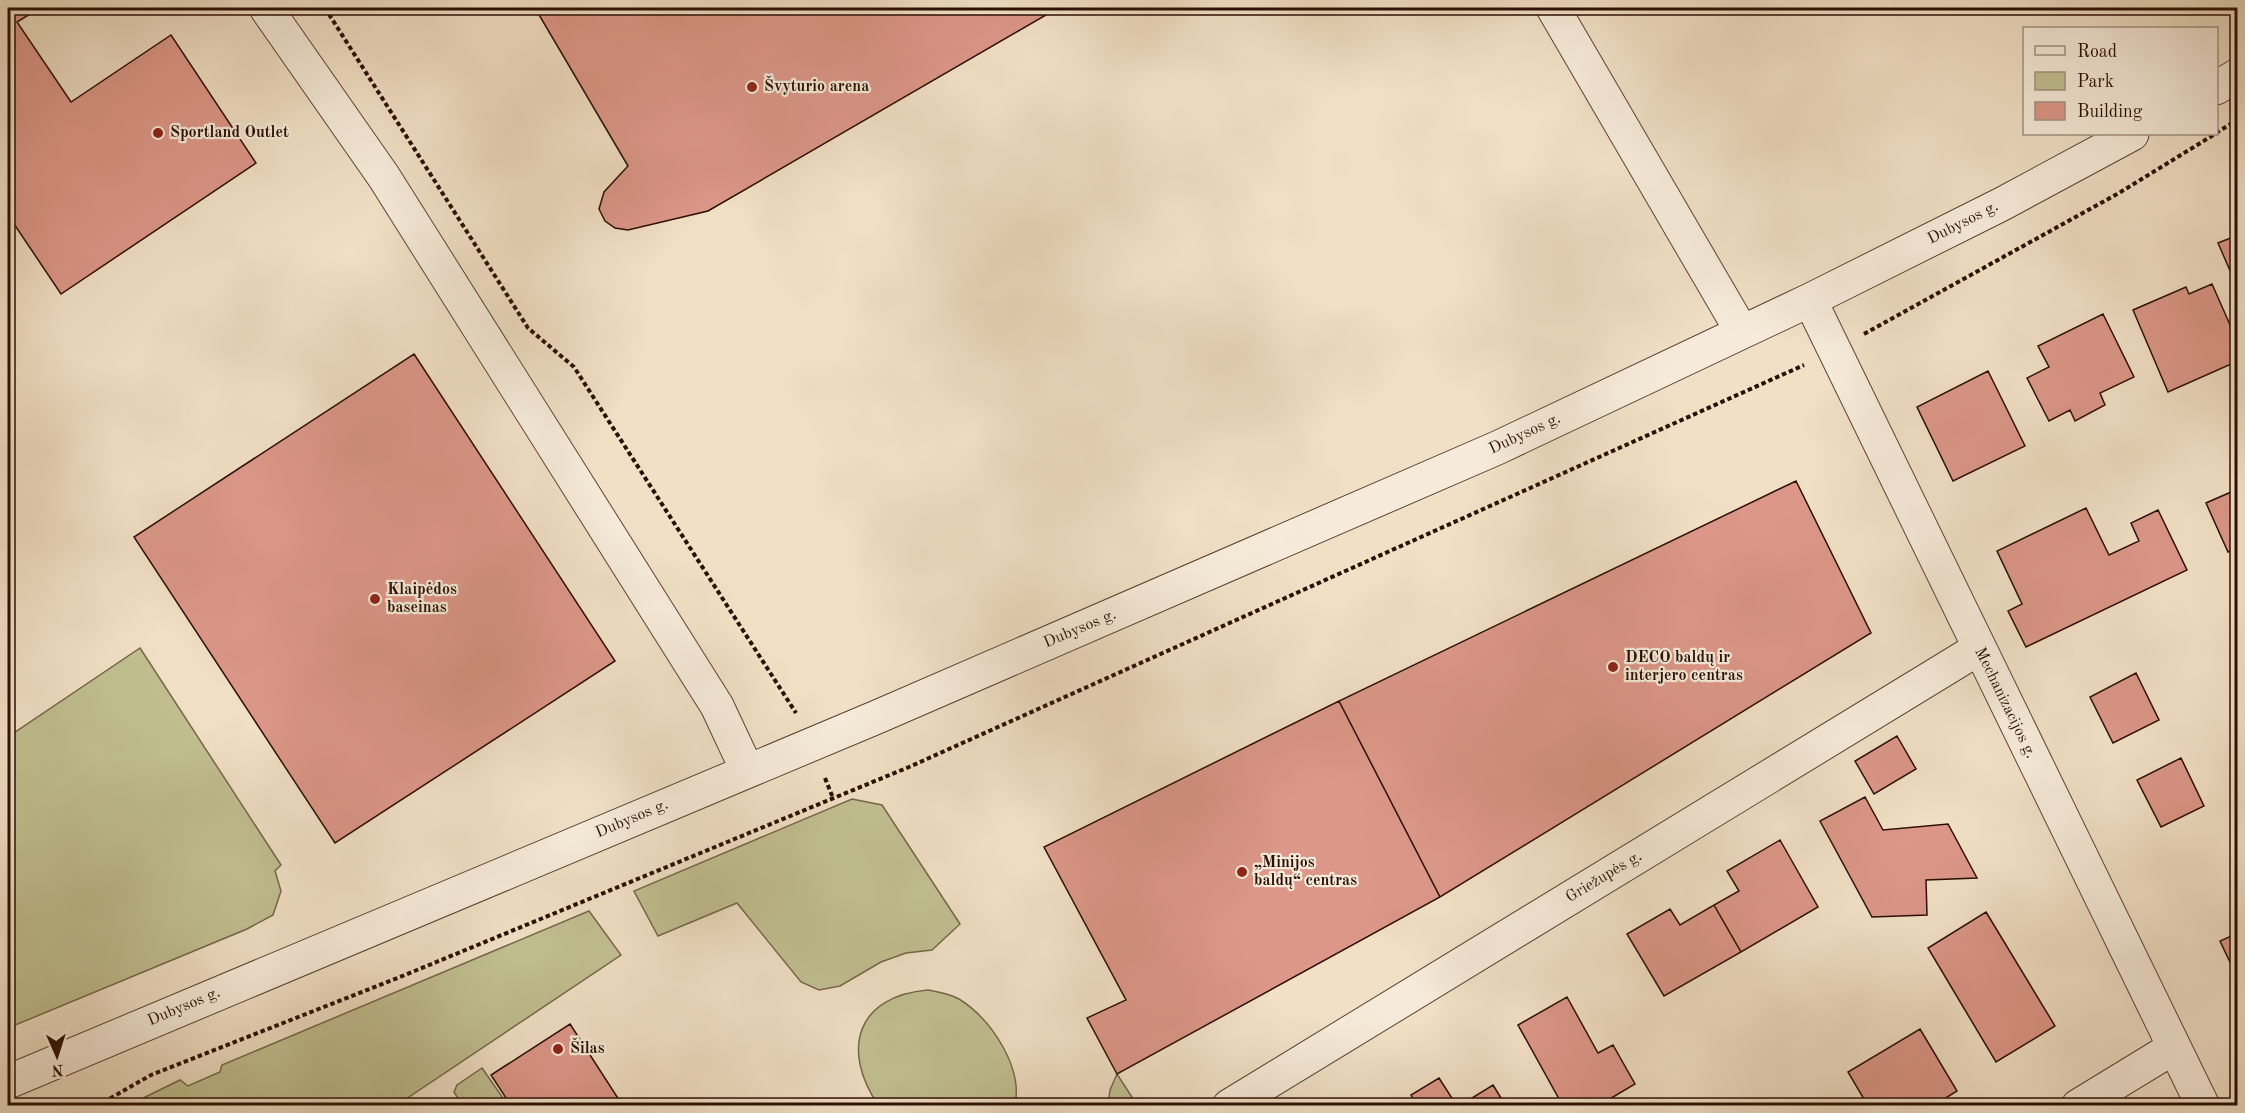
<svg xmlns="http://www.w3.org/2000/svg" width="2245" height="1113" font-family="'Old Standard TT',serif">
<rect width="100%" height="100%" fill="#f1e0c6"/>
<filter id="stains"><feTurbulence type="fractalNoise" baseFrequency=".00333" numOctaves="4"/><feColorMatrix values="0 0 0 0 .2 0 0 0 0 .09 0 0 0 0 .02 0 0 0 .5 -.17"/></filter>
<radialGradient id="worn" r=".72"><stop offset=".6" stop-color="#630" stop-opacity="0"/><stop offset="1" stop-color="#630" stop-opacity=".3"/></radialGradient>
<!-- green -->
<path fill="#c1c091" stroke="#76674a" stroke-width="1.5" d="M 140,648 L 281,865 L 275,871 L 281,891 L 273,915 L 247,929 L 8,1028 L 8,737 Z
M 852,799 L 882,805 L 960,924 L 932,950 L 906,953 L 881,962 L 840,986 L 819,990 L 801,982 L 737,903 L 658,936 L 634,891 Z
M 589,911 L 621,955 L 397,1105 L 129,1105 L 180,1080 L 188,1086 L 220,1072 L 222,1065 Z
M 928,990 C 938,992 950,994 959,999 C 991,1019 1023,1067 1015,1105 L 878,1105 C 841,1050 856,996 928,990 Z
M 482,1068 L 505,1101 L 499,1105 L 462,1105 L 454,1092 L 457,1085 Z
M 1117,1074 L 1135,1102 L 1143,1105 L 1108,1105 L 1110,1090 Z"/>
<!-- building -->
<path fill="#dc9788" stroke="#2b0e04" stroke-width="1.5" d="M 8,8 L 40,8 L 17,22 L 71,102 L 171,35 L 256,163 L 61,294 L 8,215 Z
M 535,8 L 1058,8 L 708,211 L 628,230 L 615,228 L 605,221 L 599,209 L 604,192 L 628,166 Z
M 2238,235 L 2238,289 L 2218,243 Z
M 2212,284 L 2238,343 L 2238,361 L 2168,392 L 2133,310 L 2186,287 L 2189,294 Z
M 2103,314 L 2134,377 L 2100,393 L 2105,405 L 2075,421 L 2070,410 L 2049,421 L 2027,378 L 2049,367 L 2038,346 Z
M 414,354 L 615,661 L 335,843 L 134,537 Z
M 1988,371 L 2025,446 L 1953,481 L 1917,407 Z
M 1796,481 L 1871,633 L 1440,897 L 1339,701 Z
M 2238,489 L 2238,548 L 2228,552 L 2206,503 Z
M 2086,508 L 2109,555 L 2139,541 L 2131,523 L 2158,510 L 2187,570 L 2026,647 L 2008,611 L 2022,604 L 1997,551 Z
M 2136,673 L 2159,720 L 2113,743 L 2090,697 Z
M 1339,701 L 1440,897 L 1117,1074 L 1087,1018 L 1126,1000 L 1044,847 Z
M 1897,736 L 1916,769 L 1874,794 L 1855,761 Z
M 2181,758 L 2204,806 L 2161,827 L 2137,780 Z
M 1865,797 L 1883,830 L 1948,824 L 1977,878 L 1926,880 L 1927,915 L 1872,917 L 1820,821 Z
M 1780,840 L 1818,907 L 1741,952 L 1714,905 L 1739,891 L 1727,871 Z
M 1714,905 L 1741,952 L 1664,996 L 1627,934 L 1670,909 L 1680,925 Z
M 1986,912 L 2055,1026 L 1996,1062 L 1928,948 Z
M 2238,933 L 2238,979 L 2220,941 Z
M 1567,997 L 1598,1053 L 1613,1045 L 1635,1084 L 1598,1106 L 1563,1106 L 1518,1025 Z
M 570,1024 L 623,1106 L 508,1106 L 510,1104 L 491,1075 Z
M 1920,1029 L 1957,1091 L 1933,1106 L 1868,1106 L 1848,1072 Z
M 1439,1078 L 1457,1106 L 1417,1106 L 1411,1095 Z
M 1493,1085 L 1506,1106 L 1459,1106 Z"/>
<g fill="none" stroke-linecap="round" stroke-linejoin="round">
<defs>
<path id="street" d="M 266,8 L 384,177 L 717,706 L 747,770
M 1553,8 L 1742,332
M 2216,88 L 2238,75
M 1810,300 L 2203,1106
M 8,1082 L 877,717 L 1497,448 L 1810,300 L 2002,204 L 2132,134
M 1229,1106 L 1978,649
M 2078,1106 L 2173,1048"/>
</defs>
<!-- street casing -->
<use href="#street" stroke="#5c4234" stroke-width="35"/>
<!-- path -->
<path stroke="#2b0e04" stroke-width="4" stroke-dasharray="4.5 3" stroke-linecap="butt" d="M 325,8 L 528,328 L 574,367 L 796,713
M 2216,133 L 2237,120
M 1864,334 L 2119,193 L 2215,134
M 825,778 L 833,798
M 97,1106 L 151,1075 L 400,977 L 909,767 L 1804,365"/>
<!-- street -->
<use href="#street" stroke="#f6ebda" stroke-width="33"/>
</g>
<!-- markers -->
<g fill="#8f2418" stroke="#f6ebda" stroke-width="2">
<circle cx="752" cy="87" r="6"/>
<circle cx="158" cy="133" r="6"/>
<circle cx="375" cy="599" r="6"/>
<circle cx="1613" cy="667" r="6"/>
<circle cx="1242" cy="872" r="6"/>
<circle cx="558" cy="1049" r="6"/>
</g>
<g text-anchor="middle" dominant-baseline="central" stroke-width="4.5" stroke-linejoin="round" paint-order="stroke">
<!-- poi labels -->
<g font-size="16" font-weight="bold" fill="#2b0e04" stroke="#f6ebda" text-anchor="start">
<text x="764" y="87">Švyturio arena</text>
<text x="170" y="133">Sportland Outlet</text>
<text x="387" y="590">Klaipėdos<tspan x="387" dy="18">baseinas</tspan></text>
<text x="1625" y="658">DECO baldų ir<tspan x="1625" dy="18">interjero centras</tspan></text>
<text x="1254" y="863">„Minijos<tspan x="1254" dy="18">baldų“ centras</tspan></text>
<text x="570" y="1049">Šilas</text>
</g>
<!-- street labels -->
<g font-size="16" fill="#2b0e04" stroke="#f6ebda">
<text transform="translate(1963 223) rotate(-27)">Dubysos g.</text>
<text transform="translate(1525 434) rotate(-25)">Dubysos g.</text>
<text transform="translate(1080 629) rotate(-23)">Dubysos g.</text>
<text transform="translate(2005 703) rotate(64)">Mechanizacijos g.</text>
<text transform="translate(632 819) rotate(-23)">Dubysos g.</text>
<text transform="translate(1604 877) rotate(-31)">Griežupės g.</text>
<text transform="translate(184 1007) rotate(-23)">Dubysos g.</text>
</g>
</g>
<!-- margin -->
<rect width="2245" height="1113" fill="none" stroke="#f1e0c6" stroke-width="30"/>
<rect x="9" y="9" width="2227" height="1095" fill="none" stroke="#2b0e04" stroke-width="3"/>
<rect x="15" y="15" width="2215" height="1083" fill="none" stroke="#2b0e04" stroke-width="1.5"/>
<!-- legend -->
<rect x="2023" y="27" width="195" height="108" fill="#f6ebda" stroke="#a59384" stroke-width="1.5"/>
<rect x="2035" y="46" width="30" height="9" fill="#f6ebda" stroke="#a59384" stroke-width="1.5"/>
<text x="2077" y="57" font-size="18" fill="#2b0e04">Road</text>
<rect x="2035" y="72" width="30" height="18" fill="#c1c091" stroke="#a59384" stroke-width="1.5"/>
<text x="2077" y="87" font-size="18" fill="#2b0e04">Park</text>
<rect x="2035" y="102" width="30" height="18" fill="#dc9788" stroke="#a59384" stroke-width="1.5"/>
<text x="2077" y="117" font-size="18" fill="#2b0e04">Building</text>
<!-- north arrow -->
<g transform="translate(57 1056) rotate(177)" stroke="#f6ebda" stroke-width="4.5" paint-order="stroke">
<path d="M0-4.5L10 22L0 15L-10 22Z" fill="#2b0e04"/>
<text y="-9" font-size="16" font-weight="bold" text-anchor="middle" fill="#2b0e04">N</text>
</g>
<rect width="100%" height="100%" filter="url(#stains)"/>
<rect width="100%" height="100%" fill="url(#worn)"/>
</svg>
